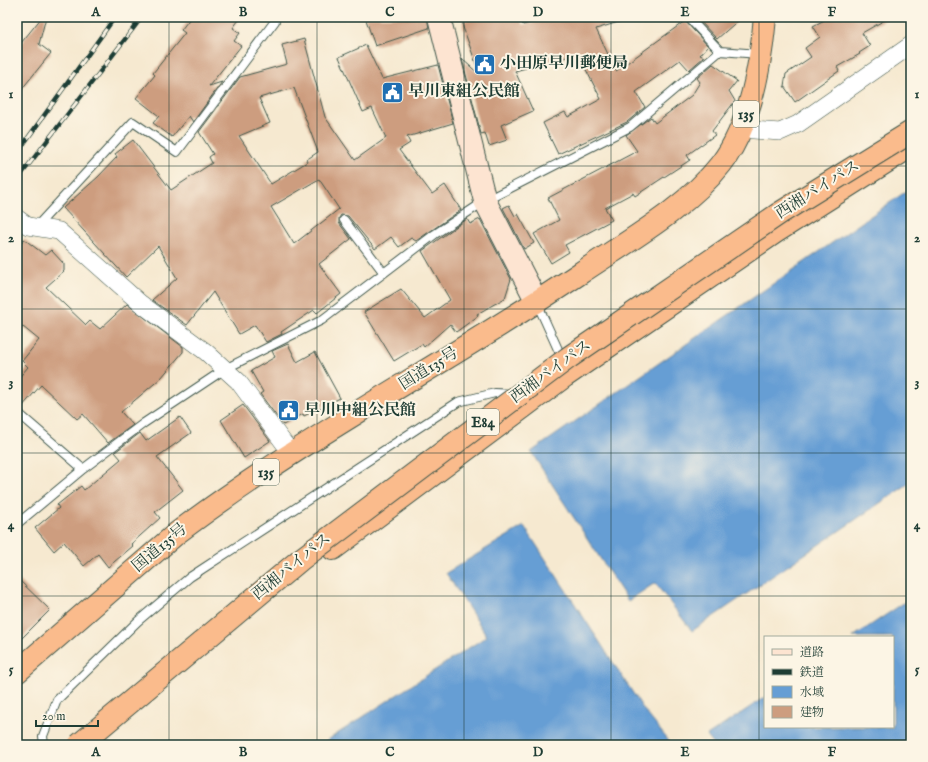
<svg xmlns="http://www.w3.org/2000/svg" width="928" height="762" font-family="'IM FELL English','Noto Serif JP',serif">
<rect width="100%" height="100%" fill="#fcf5e5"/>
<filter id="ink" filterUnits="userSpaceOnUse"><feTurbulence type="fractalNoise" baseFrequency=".025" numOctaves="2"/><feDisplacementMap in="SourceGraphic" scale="8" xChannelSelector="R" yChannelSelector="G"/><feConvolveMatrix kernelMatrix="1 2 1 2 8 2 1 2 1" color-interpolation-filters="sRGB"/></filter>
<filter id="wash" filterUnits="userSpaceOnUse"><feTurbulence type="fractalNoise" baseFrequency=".012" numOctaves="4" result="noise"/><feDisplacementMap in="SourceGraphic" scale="16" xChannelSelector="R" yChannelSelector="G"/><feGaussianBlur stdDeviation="0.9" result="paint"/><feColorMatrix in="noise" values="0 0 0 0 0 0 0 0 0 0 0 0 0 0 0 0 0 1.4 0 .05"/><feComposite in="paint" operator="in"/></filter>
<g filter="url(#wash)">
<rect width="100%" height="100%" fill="#f6e9d0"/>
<!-- water -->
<path fill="#669ed4" stroke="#426e84" d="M 911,188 L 911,482 L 692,631 L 655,583 L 628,601 L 531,452 Z
M 524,526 L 644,710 L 672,745 L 320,745 L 487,636 L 446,573 Z
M 911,598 L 911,745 L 714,745 L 707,736 L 765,697 L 765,727 L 893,727 L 893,637 L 853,637 Z"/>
<g id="blocks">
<!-- building -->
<path fill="#cd9d7f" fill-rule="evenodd" d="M 42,17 L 46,17 L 39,44 L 51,53 L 17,95 L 17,48 Z
M 191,17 L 241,17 L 233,28 L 240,33 L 234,41 L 241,46 L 209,86 L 222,82 L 193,122 L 189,116 L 172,137 L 153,123 L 159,116 L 136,98 L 155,75 L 153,73 L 185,33 L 181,30 Z
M 365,17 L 427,17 L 429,28 L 375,46 Z
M 473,17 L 520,17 L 523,25 L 550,17 L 624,17 L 625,20 L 596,29 L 616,71 L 685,21 L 708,46 L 700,55 L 704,57 L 689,70 L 680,60 L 636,92 L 645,107 L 627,122 L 558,154 L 543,123 L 565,112 L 568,117 L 601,99 L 578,54 L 515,71 L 533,111 L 501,125 L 507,140 L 489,146 L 485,133 L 481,134 L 462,59 L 480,75 L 463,27 L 463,21 Z
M 696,17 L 742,17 L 717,39 Z
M 830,17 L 890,17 L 862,33 L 870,46 L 859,53 L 860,54 L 837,67 L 839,71 L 795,102 L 784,86 L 786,74 L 811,57 L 805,48 L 820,37 L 813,26 Z
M 304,39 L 325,117 L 355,160 L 386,138 L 372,108 L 363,112 L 339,57 L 366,45 L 382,79 L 438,65 L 453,123 L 407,137 L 410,143 L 399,150 L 432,194 L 445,185 L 461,210 L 416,241 L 411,238 L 399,247 L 391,237 L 375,249 L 348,216 L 341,215 L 339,218 L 339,223 L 351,239 L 319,264 L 341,294 L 317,313 L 314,310 L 281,332 L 282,334 L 266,342 L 255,325 L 239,334 L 213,292 L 187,325 L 152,300 L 177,278 L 158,246 L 126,277 L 63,208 L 98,177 L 117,157 L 115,154 L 133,140 L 171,190 L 212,163 L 209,157 L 213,154 L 199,132 L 240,77 L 287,64 L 282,45 ZM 294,88 L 318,152 L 306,160 L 307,162 L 271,184 L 239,136 L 270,123 L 259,98 ZM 319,179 L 339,209 L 294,244 L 271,207 Z
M 713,64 L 737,81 L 729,91 L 735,101 L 712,131 L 715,135 L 687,155 L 690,160 L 635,196 L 633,193 L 605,208 L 612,220 L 565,245 L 569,252 L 551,263 L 534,234 L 559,220 L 548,198 L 637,151 L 626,135 L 651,117 L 655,123 L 692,95 L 700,82 L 697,78 Z
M 509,205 L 515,216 L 518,214 L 534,243 L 524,249 L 503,208 Z
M 467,219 L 470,224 L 480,219 L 511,279 L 505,298 L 477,314 L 478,316 L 456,332 L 450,324 L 424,347 L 422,344 L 394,361 L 364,312 L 401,289 L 425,318 L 450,300 L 422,251 Z
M 24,239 L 45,255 L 51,250 L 64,264 L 64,271 L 46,287 L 86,325 L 90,321 L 100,329 L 127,304 L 183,347 L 183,352 L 161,378 L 121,412 L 133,425 L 108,443 L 83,414 L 77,419 L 41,385 L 21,408 L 17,407 L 17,380 L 28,367 L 22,361 L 39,340 L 17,322 L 17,248 Z
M 288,344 L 297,362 L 315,352 L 340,398 L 304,416 L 303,414 L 283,425 L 260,394 L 263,392 L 251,371 L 275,357 L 272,351 Z
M 243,405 L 270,441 L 244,458 L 221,420 Z
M 180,417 L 191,433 L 157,457 L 183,490 L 155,512 L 160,518 L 131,544 L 133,546 L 108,567 L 98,554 L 84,566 L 64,542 L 54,551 L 35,528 L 59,508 L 57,505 L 81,486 L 84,490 L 121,459 L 115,452 L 140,433 L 146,441 Z
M 17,578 L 50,610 L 17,643 Z"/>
</g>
</g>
<g filter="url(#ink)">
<use href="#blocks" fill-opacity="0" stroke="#3f574b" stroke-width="1"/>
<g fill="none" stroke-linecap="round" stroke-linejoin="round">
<defs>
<path id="lane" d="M 688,17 L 720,51 L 759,54
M 344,220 L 384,273
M 37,226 L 133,122 L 177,152 L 275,21 L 273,17
M 537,303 L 561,356 L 561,360
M 17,412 L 83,469
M 17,524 L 83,469 L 144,423 L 225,369 L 322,320 L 435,234 L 485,201 L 630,127 L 720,51
M 44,745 L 43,736 L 57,700 L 138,621 L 190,577 L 458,402 L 495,393 L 513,394"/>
<path id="street" d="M 741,129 L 780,132 L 798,124 L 911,45
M 17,218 L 28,226 L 59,231 L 140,303 L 206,352 L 238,381 L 292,454"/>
<path id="secondary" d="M 439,17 L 485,201 L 537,302"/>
<path id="highway" d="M 333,549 L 565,376 L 777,231 L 911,146
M 17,672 L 177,533 C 304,437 447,363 579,274 C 626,242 686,209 721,164 C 750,127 761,63 765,17"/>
</defs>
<!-- lane casing -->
<use href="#lane" stroke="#3f574b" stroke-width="10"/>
<!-- street casing -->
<use href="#street" stroke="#3f574b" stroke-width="18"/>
<!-- secondary casing -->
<use href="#secondary" stroke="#3f574b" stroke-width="24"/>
<!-- highway casing -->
<use href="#highway" stroke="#3f574b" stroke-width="24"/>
<!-- lane -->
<use href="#lane" stroke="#fff" stroke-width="8"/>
<!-- street -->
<use href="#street" stroke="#fff" stroke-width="17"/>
<!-- secondary -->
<use href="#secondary" stroke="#fde4d1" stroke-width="22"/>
<!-- highway -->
<use href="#highway" stroke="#fabb8c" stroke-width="22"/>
<defs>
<path id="rail" d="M 17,153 L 115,17
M 17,180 L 142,17"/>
</defs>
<!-- rail casing -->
<use href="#rail" stroke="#1f3d34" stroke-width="4.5"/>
<!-- rail -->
<use href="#rail" stroke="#fcf5e5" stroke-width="3" stroke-dasharray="9" stroke-linecap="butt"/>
<defs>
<path id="highway-bridge" d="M 79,745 L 300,560 L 568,358 L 780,213 L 911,132"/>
</defs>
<!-- highway-bridge casing -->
<use href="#highway-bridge" stroke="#3f574b" stroke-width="24" stroke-linecap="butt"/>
<!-- highway-bridge -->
<use href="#highway-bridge" stroke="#fabb8c" stroke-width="22"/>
</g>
</g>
<!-- grid -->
<path fill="none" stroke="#1f3d34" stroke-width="1" stroke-opacity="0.55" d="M 169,17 L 169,745M 317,17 L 317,745M 464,17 L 464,745M 611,17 L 611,745M 759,17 L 759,745M 17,166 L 911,166M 17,309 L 911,309M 17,453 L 911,453M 17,596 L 911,596"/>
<!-- icons -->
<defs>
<symbol id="civic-square" viewBox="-11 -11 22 22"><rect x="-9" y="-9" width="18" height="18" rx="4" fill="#1f6fb2" stroke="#fcf5e5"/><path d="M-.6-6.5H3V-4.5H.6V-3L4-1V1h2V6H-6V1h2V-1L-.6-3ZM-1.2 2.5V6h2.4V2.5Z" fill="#fff"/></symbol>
</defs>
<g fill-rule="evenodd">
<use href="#civic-square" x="472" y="52" width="25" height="25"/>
<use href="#civic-square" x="380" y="80" width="25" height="25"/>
<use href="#civic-square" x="276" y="398" width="25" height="25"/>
</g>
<g text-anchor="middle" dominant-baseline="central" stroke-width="4" stroke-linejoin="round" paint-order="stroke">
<!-- shield labels -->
<g fill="#fcf5e5" stroke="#617469" stroke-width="1">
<rect x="733" y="101" width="26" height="26" rx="3"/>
<rect x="467" y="409" width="32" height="26" rx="3"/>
<rect x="253" y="459" width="26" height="26" rx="3"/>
</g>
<g font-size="15" font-weight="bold" fill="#1f3d34">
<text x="746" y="114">135</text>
<text x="483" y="422">E84</text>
<text x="266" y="472">135</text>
</g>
<!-- poi labels -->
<g font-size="16" font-weight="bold" fill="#1f3d34" stroke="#fcf5e5" text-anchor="start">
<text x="500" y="64">小田原早川郵便局</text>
<text x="408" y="92">早川東組公民館</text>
<text x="304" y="411">早川中組公民館</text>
</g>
<!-- street labels -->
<g font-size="16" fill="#1f3d34" stroke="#fcf5e5">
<text transform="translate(818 190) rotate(-32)">西湘バイパス</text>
<text transform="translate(429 369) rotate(-32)">国道135号</text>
<text transform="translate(551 372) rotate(-36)">西湘バイパス</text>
<text transform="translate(160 548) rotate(-40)">国道135号</text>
<text transform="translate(292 567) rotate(-39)">西湘バイパス</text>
</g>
</g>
<!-- margin -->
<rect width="928" height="762" fill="none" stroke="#fcf5e5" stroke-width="44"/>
<!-- legend -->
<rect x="764" y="636" width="130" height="92" fill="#fcf5e5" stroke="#a4ab9e"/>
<rect x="772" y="649" width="20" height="6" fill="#fde4d1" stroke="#a4ab9e"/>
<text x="800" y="656" font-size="12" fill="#1f3d34">道路</text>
<rect x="772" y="669" width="20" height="6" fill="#1f3d34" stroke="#a4ab9e"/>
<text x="800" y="676" font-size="12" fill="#1f3d34">鉄道</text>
<rect x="772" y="686" width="20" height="12" fill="#669ed4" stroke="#a4ab9e"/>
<text x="800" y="696" font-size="12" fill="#1f3d34">水域</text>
<rect x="772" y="706" width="20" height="12" fill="#cd9d7f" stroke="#a4ab9e"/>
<text x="800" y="716" font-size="12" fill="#1f3d34">建物</text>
<!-- scale -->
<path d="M36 720v6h62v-6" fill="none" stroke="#1f3d34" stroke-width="2"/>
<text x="42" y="720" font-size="12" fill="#1f3d34" stroke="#fcf5e5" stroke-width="3" paint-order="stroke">20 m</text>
<rect x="22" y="22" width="884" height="718" fill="none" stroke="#1f3d34" stroke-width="1.5"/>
<g font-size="13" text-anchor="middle" font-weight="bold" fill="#1f3d34">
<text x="96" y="16">A</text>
<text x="243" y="16">B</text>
<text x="390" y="16">C</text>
<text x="538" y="16">D</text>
<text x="685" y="16">E</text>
<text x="832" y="16">F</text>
<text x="11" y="98">1</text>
<text x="917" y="98">1</text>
<text x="11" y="242">2</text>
<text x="917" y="242">2</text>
<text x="11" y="386">3</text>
<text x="917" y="386">3</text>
<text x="11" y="529">4</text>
<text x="917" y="529">4</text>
<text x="11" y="673">5</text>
<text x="917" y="673">5</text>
<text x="96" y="756">A</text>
<text x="243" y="756">B</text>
<text x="390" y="756">C</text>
<text x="538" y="756">D</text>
<text x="685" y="756">E</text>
<text x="832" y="756">F</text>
</g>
</svg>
